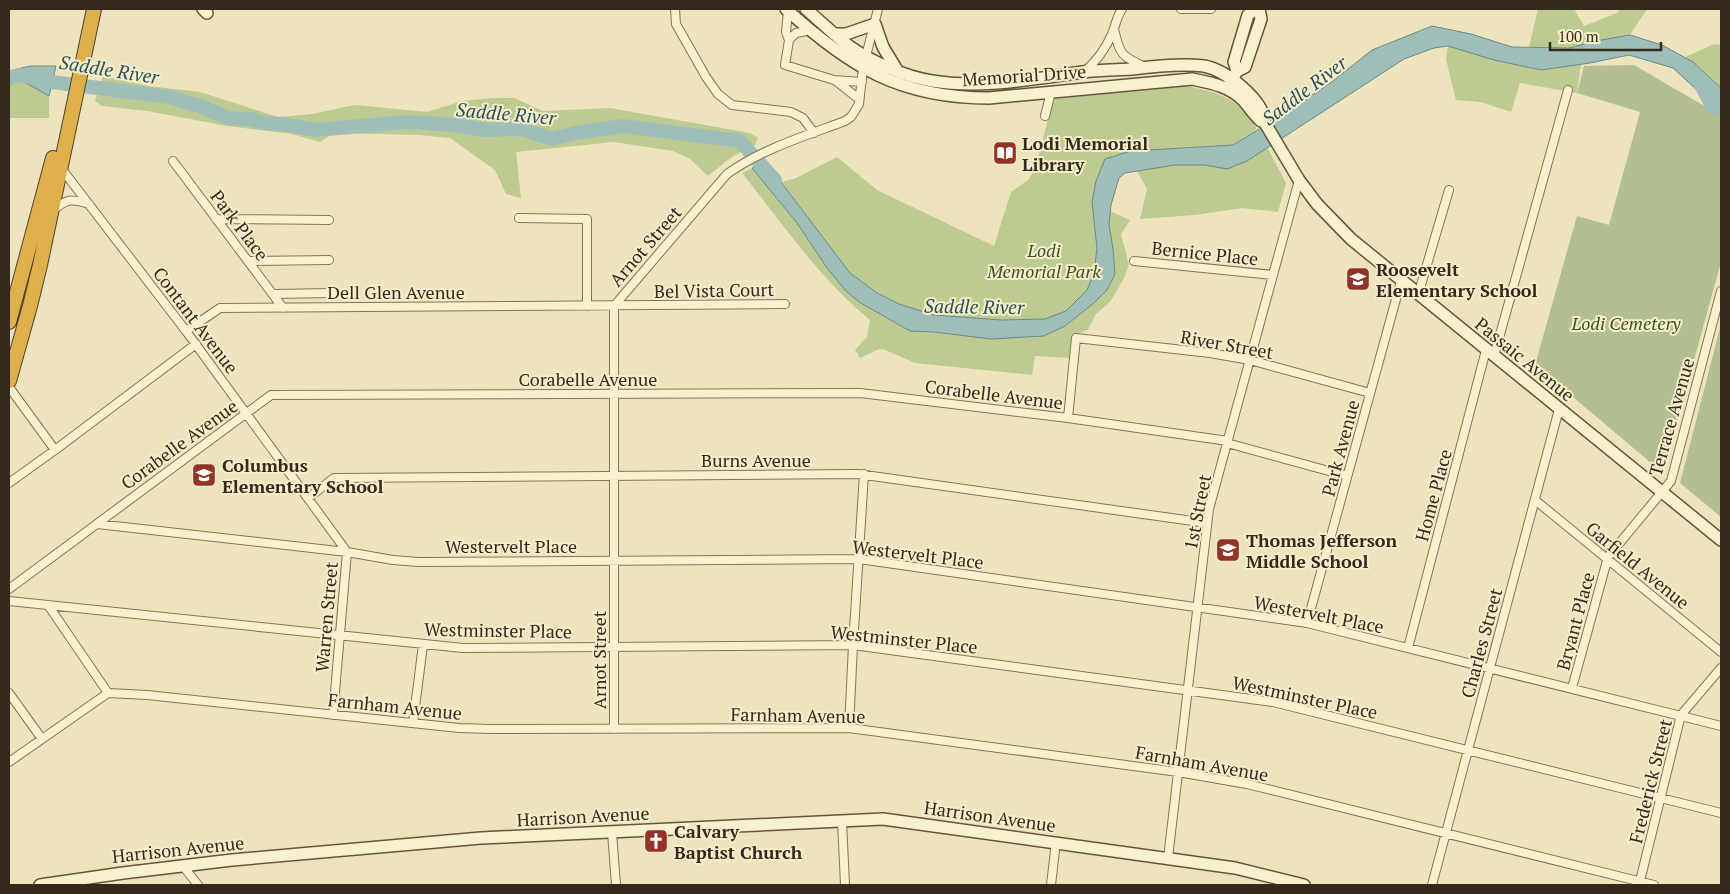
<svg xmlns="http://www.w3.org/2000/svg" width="1730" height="894" font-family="'PT Serif',serif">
<rect width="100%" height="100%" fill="#ede4bd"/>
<!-- green -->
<path fill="#bdca91" d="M 1538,9 L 1574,9 L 1584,26 L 1617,13 L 1620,9 L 1647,9 L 1630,35 L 1596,41 L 1570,48 L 1529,47 Z
M 1714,44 L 1721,45 L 1721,88 L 1693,62 L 1685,57 Z
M 1448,46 L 1494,60 L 1541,70 L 1581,64 L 1577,93 L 1520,83 L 1511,112 L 1481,102 L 1456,100 L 1446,59 Z
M 103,76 L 149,86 L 200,92 L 278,117 L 312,114 L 355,105 L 427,112 L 462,101 L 493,98 L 514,98 L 543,111 L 610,108 L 750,133 L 758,138 L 755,145 L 733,156 L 708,176 L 690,159 L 673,151 L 614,142 L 516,152 L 521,198 L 506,194 L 495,170 L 450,138 L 419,135 L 334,133 L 320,142 L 292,134 L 227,126 L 147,111 L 102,106 L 95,101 Z
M 21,80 L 49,96 L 49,118 L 9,118 L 9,85 Z
M 1187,86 C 1220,93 1240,99 1257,129 L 1233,145 L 1131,151 L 1092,202 L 1097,248 L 1094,273 L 1087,290 L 1066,311 L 1045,319 L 1001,320 L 934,315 L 899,304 L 877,293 L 850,273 L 787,190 L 782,182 L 796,178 L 837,157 L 877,190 L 994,246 L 1011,192 L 1028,180 L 1035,170 L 1053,99 Z
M 1267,147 L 1286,183 L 1278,212 L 1242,208 L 1195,215 L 1140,219 L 1147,189 L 1137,171 L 1175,165 L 1205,165 L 1227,169 L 1247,161 Z
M 752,168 L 797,223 L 827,268 L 859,302 L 910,331 L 934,332 L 991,339 L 1065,326 L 1094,303 L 1107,290 L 1115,274 L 1113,249 L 1109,224 L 1110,211 L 1130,220 L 1121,234 L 1129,265 L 1124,278 L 1110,302 L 1096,314 L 1088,330 L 1074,335 L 1072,358 L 1035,356 L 1032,375 L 915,363 L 883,349 L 877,350 L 860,358 L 855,350 L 867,337 L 870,320 C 820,279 782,223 742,173 Z"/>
<!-- cemetery -->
<path fill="#b4bf91" d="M 1634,65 L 1713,111 L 1721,111 L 1721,262 L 1663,473 L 1535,365 L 1577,216 L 1609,225 L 1640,112 L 1577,93 L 1584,66 Z
M 1721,324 L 1721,517 L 1680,483 Z"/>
<!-- water -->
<path fill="#a0beb9" stroke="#688b87" d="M 1432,26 L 1471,34 L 1512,47 L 1570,48 L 1596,41 L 1630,35 L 1662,45 L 1693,62 L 1721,88 L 1721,106 L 1711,103 L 1673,68 L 1629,55 L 1590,63 L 1541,70 L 1494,60 L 1448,46 L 1434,48 L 1404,59 L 1247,161 L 1227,169 L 1205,165 L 1175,165 L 1125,173 L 1119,178 L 1111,205 L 1109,224 L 1113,249 L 1115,274 L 1107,290 L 1094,303 L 1065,326 L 1044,336 L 991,339 L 934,332 L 910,331 L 859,302 L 846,291 L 827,268 L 797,223 L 752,168 L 768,165 L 850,273 L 877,293 L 899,304 L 934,315 L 1001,320 L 1045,319 L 1066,311 L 1087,290 L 1094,273 L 1097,248 L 1092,202 L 1096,181 L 1105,159 L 1131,151 L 1233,145 L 1292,109 L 1333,81 L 1372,50 Z
M 30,66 L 56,66 L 49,96 L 21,80 L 9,85 L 9,71 Z"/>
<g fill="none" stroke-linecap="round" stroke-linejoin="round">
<!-- river -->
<path stroke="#a0beb9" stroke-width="14" d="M 9,78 L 19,75 L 52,82 L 169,97 L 200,106 L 228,118 L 251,119 L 263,123 L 283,124 L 316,130 L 408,122 L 455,125 L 485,130 L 522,129 L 552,139 L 575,133 L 623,126 L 740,141 L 775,180
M 1700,83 L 1713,108 L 1721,109"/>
<defs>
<path id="street" d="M 675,9 L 676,24 L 706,77 L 718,94 L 732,105 L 791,112 L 803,118 L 814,133
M 1181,9 L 1211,9
M 788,11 L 786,32 L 789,40 L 785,65 L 834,80 L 862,82
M 1114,29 C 1120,55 1121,56 1145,67
M 789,40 L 796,33 L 811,30
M 1084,72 C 1097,61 1105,50 1112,34 C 1116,25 1116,18 1122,9
M 836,81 L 859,99
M 1045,116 L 1051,92
M 173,161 L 283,308
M 61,168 L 186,331 L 347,552 L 333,715
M 53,211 C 66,198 72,199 89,204
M 519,218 L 587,219 L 587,306
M 216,219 L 329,220
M 248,261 L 329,260
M 1134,261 L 1273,275
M 273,294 L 332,293
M 1418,295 L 1449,190
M 186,331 L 220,308 L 785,304
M 1494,356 L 1568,90
M 9,387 L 55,450
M 1068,418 L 1076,338 L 1210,353 L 1250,360 L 1370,393
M 1227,443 L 1347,476
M 9,483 L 55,450 L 196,344
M 308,498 L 334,478 L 858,474 L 1207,523
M 1535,500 L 1721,652
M 97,524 L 347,552 L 393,560 L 419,562 L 859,559 L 1307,623 L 1721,726
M 9,589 L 271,395 L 860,393 L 1068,418 L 1228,441
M 9,601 L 463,648 L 853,645 L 1273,702 L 1721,813
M 48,605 L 108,693
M 1307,623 L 1401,281
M 1408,648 L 1486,350
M 1572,688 L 1608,557 L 1671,481 L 1721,291
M 9,693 L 42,739
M 413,723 L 423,645
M 849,728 L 853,645 L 864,474
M 614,729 L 614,306 L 727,174 C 762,149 805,136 845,121 L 851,117 L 859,104 L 863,68 L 878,9
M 9,762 L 108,693 L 147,695 L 459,728 L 491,729 L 849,728 L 1178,772 L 1247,784 L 1654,885
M 842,821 L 845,885
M 612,832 L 616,885
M 1168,858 L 1209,509 L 1299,180
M 183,866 L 198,885
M 1051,885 L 1056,842
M 1432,885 L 1559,409
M 1639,885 L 1681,715 L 1721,668"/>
<path id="secondary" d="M 203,9 L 207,13
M 786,9 C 850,67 900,98 989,98 L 1192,79 C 1211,83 1229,86 1243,100 C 1249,107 1254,115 1261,121
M 806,9 C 820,21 834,35 849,46 C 871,62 906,77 932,81 C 983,89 1033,79 1083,72 C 1099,70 1116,70 1132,69 C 1155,66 1181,63 1204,66 C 1226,70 1264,100 1265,123 L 1299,180 L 1317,204 L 1351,239 L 1721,540
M 834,34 L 846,34 L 875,24 L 883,47 L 897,70
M 1237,71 L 1234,62 L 1248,15 L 1255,9
M 1229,85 L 1237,71 L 1245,67 L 1261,19 L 1259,9
M 40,885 L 123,873 L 232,860 L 481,838 L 883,819 L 1235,868 L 1304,885"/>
<path id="highway" d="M 9,322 L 53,158
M 9,381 L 30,306 L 40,265 L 94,9"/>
</defs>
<!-- street casing -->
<use href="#street" stroke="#847456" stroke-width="10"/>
<!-- secondary casing -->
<use href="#secondary" stroke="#66553a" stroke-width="14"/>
<!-- highway casing -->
<use href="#highway" stroke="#52422b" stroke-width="16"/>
<!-- street -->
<use href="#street" stroke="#f8f1cf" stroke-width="8"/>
<!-- secondary -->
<use href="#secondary" stroke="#f8f1cf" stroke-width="11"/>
<!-- highway -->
<use href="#highway" stroke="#deb04c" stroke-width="14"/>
</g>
<!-- icons -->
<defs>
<symbol id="library-square" viewBox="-11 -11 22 22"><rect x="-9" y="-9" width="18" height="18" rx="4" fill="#933327" stroke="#f5eecc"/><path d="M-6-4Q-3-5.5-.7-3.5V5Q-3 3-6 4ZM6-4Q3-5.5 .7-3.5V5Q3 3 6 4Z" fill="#fff"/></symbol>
<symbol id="school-square" viewBox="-11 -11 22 22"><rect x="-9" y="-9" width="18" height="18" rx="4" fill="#933327" stroke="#f5eecc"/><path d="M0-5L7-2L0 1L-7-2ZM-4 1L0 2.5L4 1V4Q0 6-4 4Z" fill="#fff"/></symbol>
<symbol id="church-square" viewBox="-11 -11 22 22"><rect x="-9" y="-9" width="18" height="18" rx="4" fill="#933327" stroke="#f5eecc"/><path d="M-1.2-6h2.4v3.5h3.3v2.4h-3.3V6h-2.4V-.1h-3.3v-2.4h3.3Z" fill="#fff"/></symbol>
</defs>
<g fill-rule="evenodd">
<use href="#library-square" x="991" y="139" width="28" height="28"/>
<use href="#school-square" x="1344" y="265" width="28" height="28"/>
<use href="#school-square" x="190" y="461" width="28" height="28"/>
<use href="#school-square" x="1214" y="536" width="28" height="28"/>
<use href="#church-square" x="642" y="827" width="28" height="28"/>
</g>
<g text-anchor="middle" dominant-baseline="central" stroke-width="4" stroke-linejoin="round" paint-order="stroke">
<!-- street labels -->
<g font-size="18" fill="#342a1b" stroke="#f5eecc">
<text transform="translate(1024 75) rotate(-4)">Memorial Drive</text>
<text transform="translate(240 225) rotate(53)">Park Place</text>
<text transform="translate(645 246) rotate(-49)">Arnot Street</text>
<text transform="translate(1205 253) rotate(6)">Bernice Place</text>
<text transform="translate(714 290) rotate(-1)">Bel Vista Court</text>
<text x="396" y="292">Dell Glen Avenue</text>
<text transform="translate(196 320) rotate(53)">Contant Avenue</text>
<text transform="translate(1227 344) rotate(10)">River Street</text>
<text transform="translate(1525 359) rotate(39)">Passaic Avenue</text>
<text x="588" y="379">Corabelle Avenue</text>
<text transform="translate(994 394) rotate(7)">Corabelle Avenue</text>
<text transform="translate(1671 417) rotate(-74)">Terrace Avenue</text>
<text transform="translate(179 444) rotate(-36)">Corabelle Avenue</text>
<text transform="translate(1340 448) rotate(-75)">Park Avenue</text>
<text x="756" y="460">Burns Avenue</text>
<text transform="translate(1433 495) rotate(-75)">Home Place</text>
<text transform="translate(1197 512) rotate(-79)">1st Street</text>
<text x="511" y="546">Westervelt Place</text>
<text transform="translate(918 554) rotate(7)">Westervelt Place</text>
<text transform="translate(1638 565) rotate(39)">Garfield Avenue</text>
<text transform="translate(1319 614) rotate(11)">Westervelt Place</text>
<text transform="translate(326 617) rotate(-85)">Warren Street</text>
<text transform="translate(1575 621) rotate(-75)">Bryant Place</text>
<text transform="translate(498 630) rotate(1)">Westminster Place</text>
<text transform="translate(904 639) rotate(6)">Westminster Place</text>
<text transform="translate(1481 643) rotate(-75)">Charles Street</text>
<text transform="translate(599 660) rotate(-90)">Arnot Street</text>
<text transform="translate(1305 697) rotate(12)">Westminster Place</text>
<text transform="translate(395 706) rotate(6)">Farnham Avenue</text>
<text transform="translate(798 715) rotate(1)">Farnham Avenue</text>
<text transform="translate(1202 763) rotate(10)">Farnham Avenue</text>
<text transform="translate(1650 781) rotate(-76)">Frederick Street</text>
<text transform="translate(583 816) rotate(-3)">Harrison Avenue</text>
<text transform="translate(990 816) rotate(8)">Harrison Avenue</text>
<text transform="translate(178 849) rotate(-6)">Harrison Avenue</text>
</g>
<!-- poi labels -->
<g font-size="18" font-weight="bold" fill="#342a1b" stroke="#f5eecc" text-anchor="start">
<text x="1022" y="143">Lodi Memorial<tspan x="1022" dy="21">Library</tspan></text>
<text x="1376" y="269">Roosevelt<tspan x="1376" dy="21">Elementary School</tspan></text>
<text x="222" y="465">Columbus<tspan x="222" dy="21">Elementary School</tspan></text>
<text x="1246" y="540">Thomas Jefferson<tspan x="1246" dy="21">Middle School</tspan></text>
<text x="674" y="831">Calvary<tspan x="674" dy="21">Baptist Church</tspan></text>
</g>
<!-- park labels -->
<g font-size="18" font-style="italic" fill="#3f5022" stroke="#f5eecc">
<text x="1044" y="250">Lodi<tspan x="1044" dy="21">Memorial Park</tspan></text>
<text x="1626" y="323">Lodi Cemetery</text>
</g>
<!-- water labels -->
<g font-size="19" font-style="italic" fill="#2a5153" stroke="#f5eecc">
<text transform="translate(109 69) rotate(9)">Saddle River</text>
<text transform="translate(1304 90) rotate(-37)">Saddle River</text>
<text transform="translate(506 113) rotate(5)">Saddle River</text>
<text transform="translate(974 306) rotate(1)">Saddle River</text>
</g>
</g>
<!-- border -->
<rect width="1730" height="894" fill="none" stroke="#342a1b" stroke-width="20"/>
<!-- scale -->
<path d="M1550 42v8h111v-8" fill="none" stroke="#342a1b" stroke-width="2.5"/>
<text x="1558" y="42" font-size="15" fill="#342a1b" stroke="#f5eecc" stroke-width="4" paint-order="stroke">100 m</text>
</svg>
